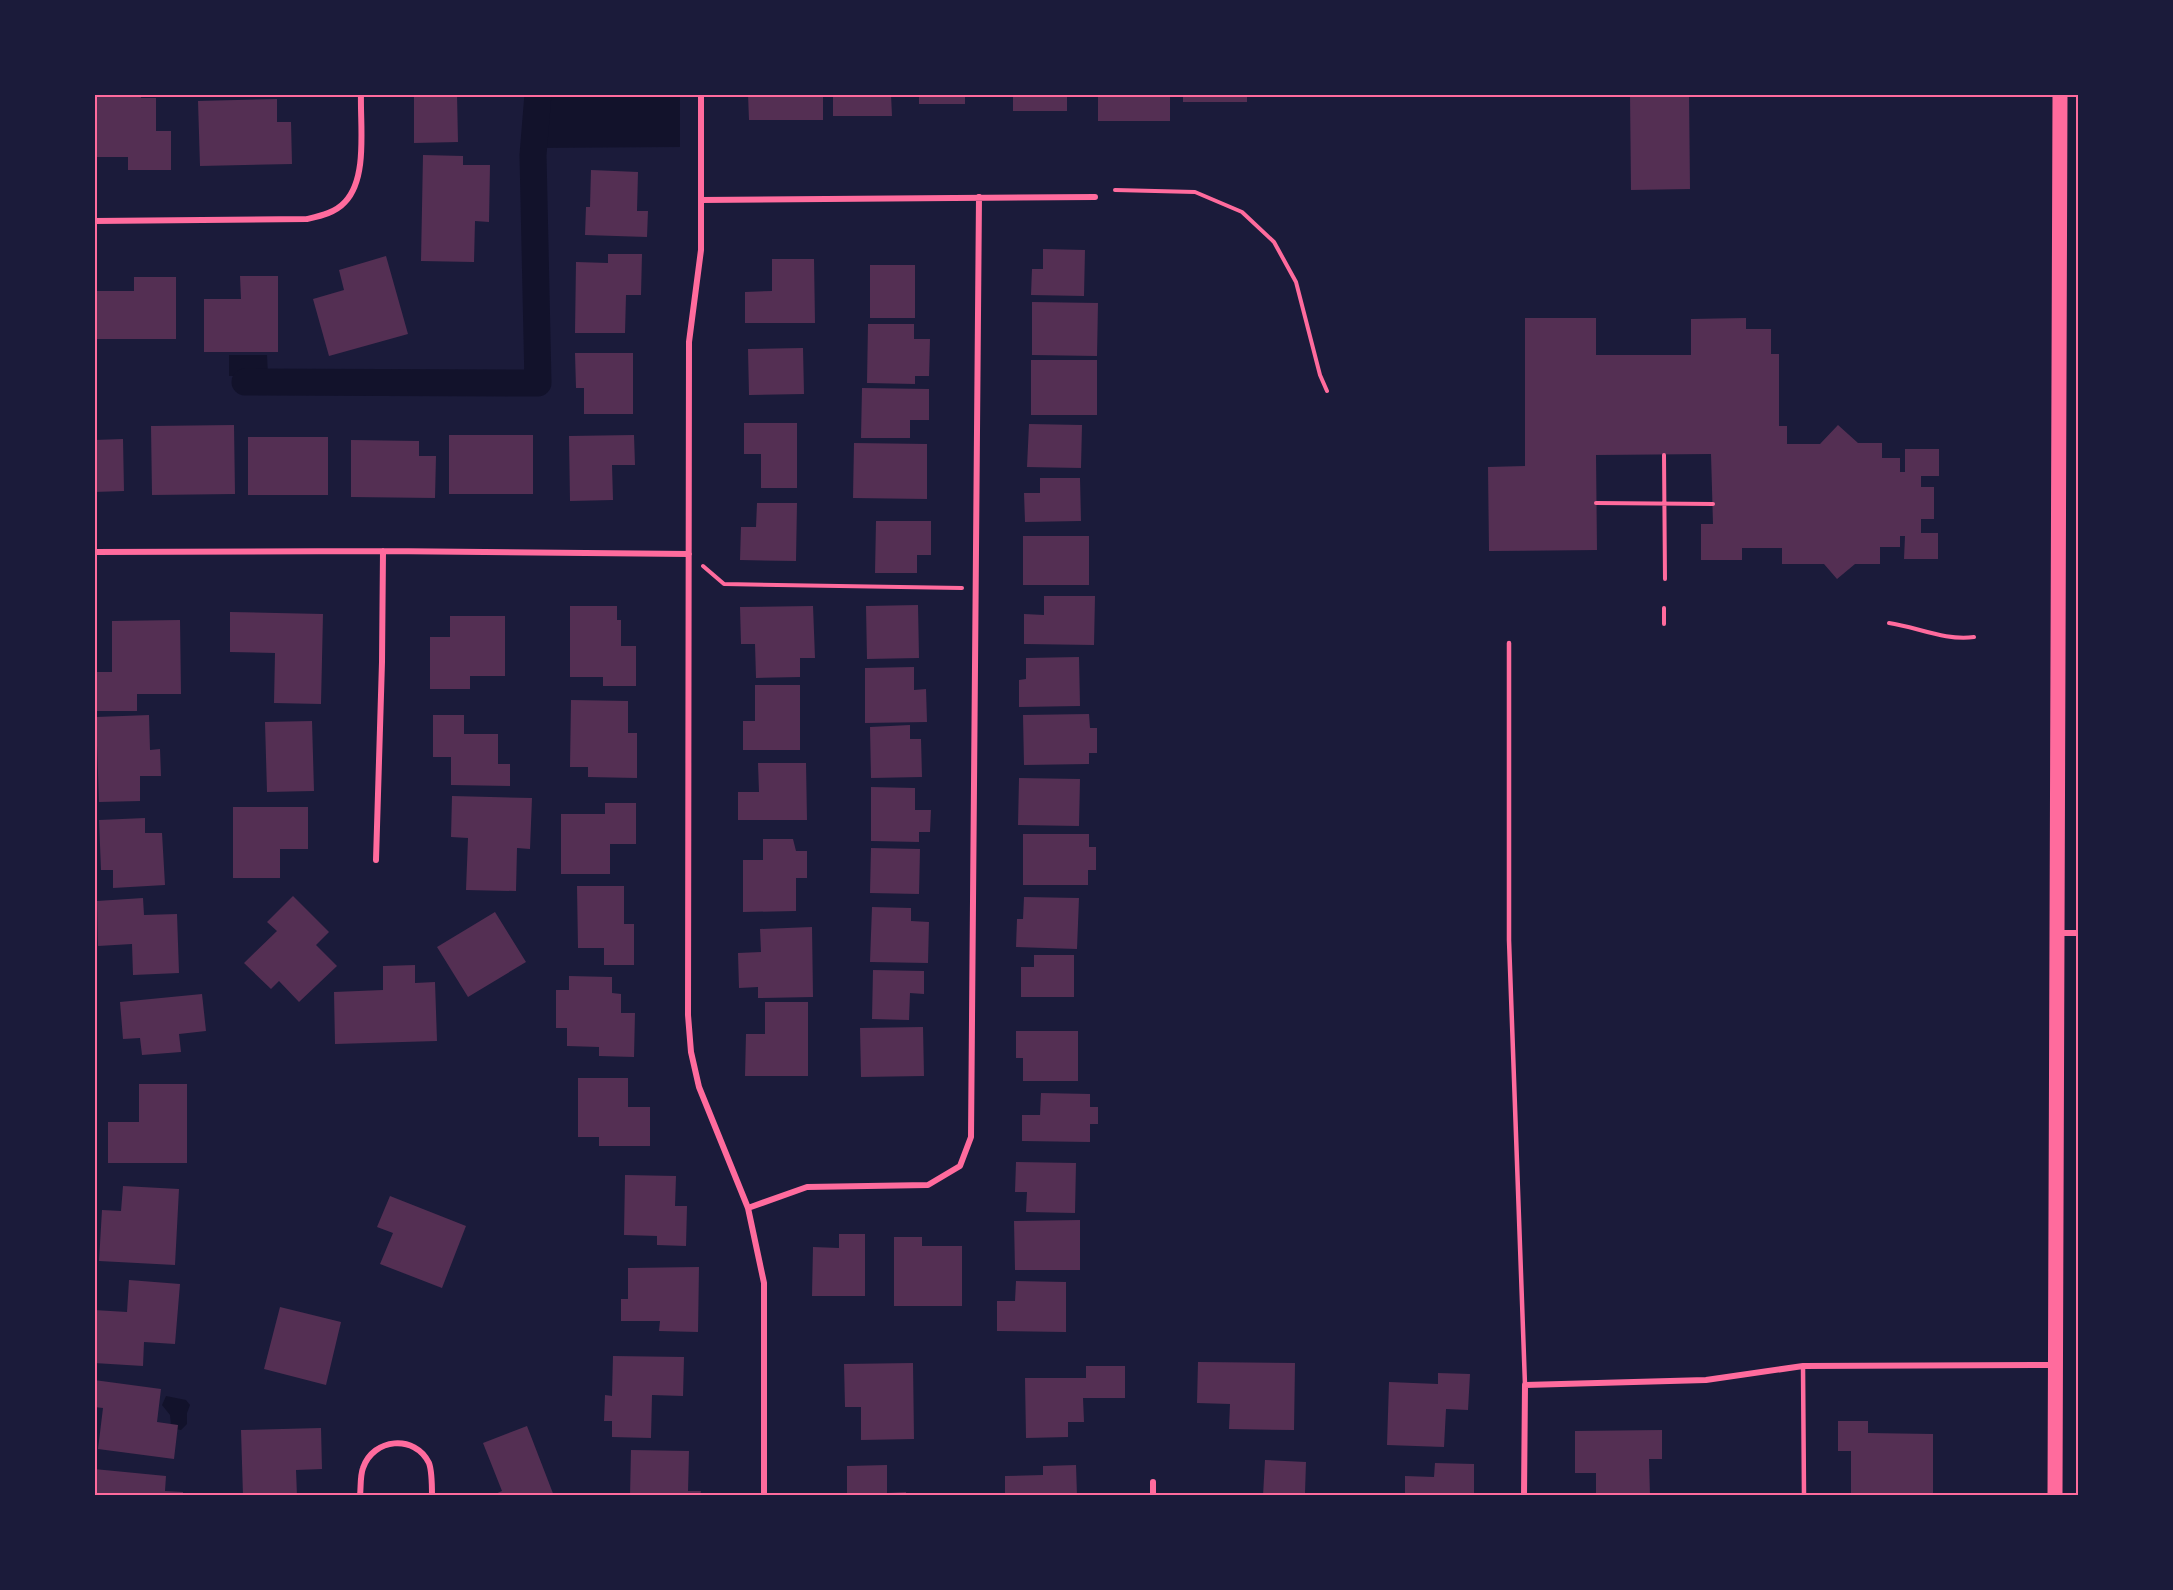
<svg xmlns="http://www.w3.org/2000/svg" width="2173" height="1590" font-family="Raleway,sans-serif">
<rect width="100%" height="100%" fill="#1b1b3a"/>
<!-- water -->
<path fill="#12122b" d="M 531,95 L 680,95 L 680,147 L 531,148 Z
M 229,355 L 267,355 L 268,376 L 229,376 Z
M 166,1396 L 186,1400 L 190,1405 L 187,1413 L 187,1424 L 181,1430 L 175,1429 L 171,1425 L 170,1415 L 162,1405 Z"/>
<g fill="none" stroke-linecap="round" stroke-linejoin="round">
<!-- canal -->
<path stroke="#12122b" stroke-width="27" d="M 245,382 L 538,383 L 533,155 L 538,94"/>
</g>
<!-- building -->
<path fill="#542f53" d="M 94,94 L 141,94 L 141,98 L 156,98 L 156,131 L 171,131 L 171,170 L 128,170 L 128,157 L 94,157 Z
M 414,94 L 457,94 L 458,142 L 414,143 Z
M 748,94 L 823,94 L 823,120 L 749,120 Z
M 833,94 L 891,94 L 892,116 L 833,116 Z
M 919,94 L 965,94 L 965,104 L 919,104 Z
M 1013,94 L 1067,94 L 1067,111 L 1013,111 Z
M 1098,94 L 1170,94 L 1170,121 L 1098,121 Z
M 1183,94 L 1247,94 L 1247,102 L 1183,102 Z
M 1630,94 L 1689,94 L 1690,189 L 1631,190 Z
M 277,99 L 277,122 L 291,122 L 292,164 L 200,166 L 198,101 Z
M 423,155 L 463,156 L 463,165 L 490,165 L 489,222 L 475,221 L 474,262 L 421,261 Z
M 591,170 L 638,172 L 637,211 L 648,211 L 647,237 L 585,235 L 586,207 L 590,207 Z
M 1043,249 L 1085,250 L 1084,296 L 1031,295 L 1032,269 L 1043,269 Z
M 608,254 L 642,254 L 641,295 L 626,295 L 625,333 L 575,333 L 576,262 L 608,263 Z
M 386,256 L 408,334 L 329,356 L 313,299 L 344,290 L 339,270 Z
M 772,259 L 814,259 L 815,323 L 745,323 L 745,292 L 772,291 Z
M 870,265 L 915,265 L 915,318 L 870,318 Z
M 240,276 L 278,276 L 278,352 L 204,352 L 204,299 L 241,299 Z
M 134,277 L 176,277 L 176,339 L 95,339 L 95,291 L 134,291 Z
M 1032,302 L 1098,303 L 1097,356 L 1032,355 Z
M 1525,318 L 1596,318 L 1596,355 L 1691,355 L 1691,319 L 1746,318 L 1746,329 L 1771,329 L 1771,354 L 1779,354 L 1779,426 L 1787,426 L 1787,444 L 1820,444 L 1838,425 L 1858,443 L 1882,443 L 1882,458 L 1900,458 L 1900,472 L 1905,472 L 1905,449 L 1939,449 L 1939,476 L 1921,476 L 1921,487 L 1934,487 L 1934,519 L 1921,519 L 1921,533 L 1938,533 L 1938,559 L 1904,559 L 1905,536 L 1900,536 L 1900,547 L 1880,547 L 1880,564 L 1855,564 L 1837,579 L 1824,564 L 1782,564 L 1782,548 L 1742,548 L 1742,560 L 1701,560 L 1701,524 L 1713,524 L 1711,454 L 1596,455 L 1597,550 L 1489,551 L 1488,467 L 1525,466 Z
M 868,324 L 914,324 L 914,339 L 930,339 L 929,376 L 915,376 L 915,384 L 867,383 Z
M 803,348 L 804,394 L 749,395 L 748,349 Z
M 575,353 L 633,353 L 633,414 L 584,414 L 584,388 L 576,388 Z
M 1031,360 L 1097,360 L 1097,415 L 1031,415 Z
M 862,388 L 929,389 L 929,420 L 910,420 L 910,438 L 861,438 Z
M 744,423 L 797,423 L 797,488 L 761,488 L 761,454 L 744,454 Z
M 1029,424 L 1082,425 L 1081,468 L 1027,467 Z
M 234,425 L 235,494 L 152,495 L 151,426 Z
M 449,435 L 533,435 L 533,494 L 449,494 Z
M 634,435 L 635,465 L 612,465 L 613,500 L 570,501 L 569,436 Z
M 248,437 L 328,437 L 328,495 L 248,495 Z
M 123,439 L 124,491 L 94,492 L 94,440 Z
M 351,440 L 419,441 L 419,456 L 436,456 L 435,498 L 351,497 Z
M 854,443 L 927,444 L 927,499 L 853,498 Z
M 1040,478 L 1080,478 L 1081,521 L 1025,522 L 1024,493 L 1040,493 Z
M 757,503 L 797,503 L 796,561 L 740,560 L 741,527 L 756,527 Z
M 876,521 L 931,521 L 931,555 L 917,555 L 917,573 L 875,573 Z
M 1023,536 L 1089,536 L 1089,585 L 1023,585 Z
M 1044,596 L 1095,596 L 1094,645 L 1024,644 L 1024,614 L 1044,615 Z
M 918,605 L 919,658 L 867,659 L 866,606 Z
M 570,606 L 617,606 L 617,620 L 621,620 L 621,646 L 636,646 L 636,686 L 603,686 L 603,677 L 570,677 Z
M 813,606 L 815,658 L 800,658 L 800,677 L 756,678 L 755,644 L 741,644 L 740,607 Z
M 230,612 L 323,614 L 321,704 L 274,703 L 275,653 L 230,652 Z
M 450,616 L 505,616 L 505,676 L 470,676 L 470,689 L 430,689 L 430,637 L 450,637 Z
M 180,620 L 181,694 L 137,694 L 137,711 L 94,711 L 94,672 L 112,672 L 112,621 Z
M 1079,657 L 1080,706 L 1019,707 L 1019,680 L 1026,679 L 1026,658 Z
M 914,667 L 914,690 L 926,689 L 927,722 L 865,723 L 865,668 Z
M 755,685 L 800,685 L 800,750 L 743,750 L 743,721 L 755,721 Z
M 571,700 L 628,701 L 628,733 L 637,733 L 637,778 L 588,777 L 588,767 L 570,767 Z
M 1089,714 L 1090,728 L 1097,728 L 1097,753 L 1089,753 L 1089,764 L 1024,765 L 1023,715 Z
M 149,715 L 150,750 L 160,749 L 161,776 L 140,776 L 140,801 L 99,802 L 96,717 Z
M 433,715 L 464,715 L 464,734 L 498,734 L 498,764 L 510,764 L 510,786 L 451,785 L 451,757 L 433,757 Z
M 312,721 L 314,791 L 267,792 L 265,722 Z
M 910,725 L 910,739 L 921,739 L 922,777 L 871,778 L 870,727 Z
M 758,763 L 806,763 L 807,820 L 738,820 L 738,792 L 759,792 Z
M 1019,778 L 1080,779 L 1079,826 L 1018,825 Z
M 871,787 L 915,788 L 915,810 L 931,810 L 930,832 L 919,832 L 919,842 L 871,841 Z
M 452,796 L 532,798 L 530,849 L 517,848 L 516,891 L 466,890 L 468,838 L 451,837 Z
M 605,803 L 636,803 L 636,844 L 610,844 L 610,874 L 561,874 L 561,814 L 605,814 Z
M 233,807 L 308,807 L 308,849 L 280,849 L 280,878 L 233,878 Z
M 145,818 L 145,833 L 162,833 L 165,885 L 113,888 L 113,870 L 101,870 L 99,820 Z
M 1023,834 L 1089,834 L 1089,847 L 1096,847 L 1096,870 L 1088,870 L 1088,885 L 1023,885 Z
M 763,839 L 793,839 L 796,851 L 807,851 L 807,878 L 796,878 L 796,911 L 743,912 L 743,860 L 763,860 Z
M 871,848 L 920,849 L 919,894 L 870,893 Z
M 577,886 L 624,886 L 624,924 L 634,924 L 634,965 L 604,965 L 604,948 L 578,948 Z
M 293,896 L 329,932 L 316,945 L 337,966 L 299,1002 L 279,981 L 271,989 L 244,963 L 277,931 L 267,922 Z
M 1024,897 L 1079,898 L 1077,949 L 1016,947 L 1017,919 L 1023,919 Z
M 143,898 L 144,915 L 177,914 L 179,973 L 133,975 L 132,944 L 98,946 L 97,901 Z
M 872,907 L 911,908 L 911,921 L 929,922 L 928,963 L 870,962 Z
M 495,912 L 526,962 L 468,997 L 437,947 Z
M 812,927 L 813,997 L 758,998 L 758,987 L 739,988 L 738,953 L 761,952 L 760,929 Z
M 1034,955 L 1074,955 L 1074,997 L 1021,997 L 1021,967 L 1034,967 Z
M 415,965 L 415,983 L 435,982 L 437,1041 L 335,1044 L 334,992 L 383,990 L 383,966 Z
M 873,970 L 924,971 L 924,994 L 910,993 L 909,1020 L 872,1019 Z
M 569,976 L 612,977 L 612,993 L 621,994 L 621,1013 L 635,1013 L 634,1057 L 599,1056 L 599,1047 L 567,1046 L 567,1028 L 556,1028 L 556,990 L 569,990 Z
M 202,994 L 206,1031 L 179,1034 L 181,1052 L 142,1055 L 140,1038 L 123,1039 L 120,1002 Z
M 765,1002 L 808,1002 L 808,1076 L 745,1076 L 746,1034 L 765,1034 Z
M 923,1027 L 924,1076 L 861,1077 L 860,1028 Z
M 1016,1031 L 1078,1031 L 1078,1081 L 1023,1081 L 1023,1058 L 1016,1058 Z
M 578,1078 L 628,1078 L 628,1107 L 650,1107 L 650,1146 L 599,1146 L 599,1137 L 578,1137 Z
M 139,1084 L 187,1084 L 187,1163 L 108,1163 L 108,1122 L 139,1122 Z
M 1041,1093 L 1090,1094 L 1090,1107 L 1098,1107 L 1098,1124 L 1090,1124 L 1090,1142 L 1022,1141 L 1022,1115 L 1040,1115 Z
M 1016,1162 L 1076,1163 L 1075,1213 L 1026,1212 L 1027,1192 L 1015,1192 Z
M 625,1175 L 676,1176 L 675,1206 L 687,1206 L 686,1246 L 657,1245 L 657,1236 L 624,1235 Z
M 123,1186 L 179,1189 L 175,1265 L 99,1261 L 102,1210 L 121,1211 Z
M 390,1196 L 466,1226 L 442,1288 L 380,1264 L 393,1233 L 377,1227 Z
M 1080,1220 L 1080,1270 L 1015,1270 L 1014,1221 Z
M 839,1234 L 865,1234 L 865,1296 L 812,1296 L 813,1247 L 839,1248 Z
M 894,1237 L 922,1237 L 922,1246 L 962,1246 L 962,1306 L 894,1306 Z
M 699,1267 L 698,1332 L 659,1331 L 660,1321 L 621,1321 L 621,1299 L 628,1299 L 628,1268 Z
M 129,1280 L 180,1284 L 175,1344 L 144,1342 L 143,1366 L 94,1363 L 94,1310 L 127,1312 Z
M 1016,1281 L 1066,1282 L 1066,1332 L 997,1331 L 997,1301 L 1015,1301 Z
M 280,1307 L 341,1322 L 326,1385 L 264,1369 Z
M 613,1356 L 684,1357 L 683,1396 L 652,1395 L 651,1438 L 612,1437 L 612,1421 L 604,1421 L 605,1395 L 612,1396 Z
M 1198,1362 L 1295,1363 L 1294,1430 L 1229,1429 L 1230,1404 L 1197,1403 Z
M 913,1363 L 914,1439 L 861,1440 L 861,1407 L 845,1407 L 844,1364 Z
M 1086,1366 L 1125,1366 L 1125,1398 L 1083,1398 L 1084,1422 L 1068,1422 L 1068,1437 L 1026,1438 L 1025,1378 L 1086,1378 Z
M 1438,1373 L 1470,1374 L 1468,1410 L 1446,1409 L 1444,1447 L 1387,1445 L 1389,1382 L 1438,1384 Z
M 94,1380 L 161,1389 L 157,1422 L 178,1425 L 174,1459 L 98,1449 L 103,1408 L 94,1407 Z
M 1838,1421 L 1868,1421 L 1868,1433 L 1933,1434 L 1933,1496 L 1851,1496 L 1851,1451 L 1838,1451 Z
M 527,1426 L 554,1496 L 491,1496 L 502,1491 L 483,1443 Z
M 321,1428 L 322,1469 L 296,1470 L 297,1496 L 243,1496 L 241,1430 Z
M 1662,1430 L 1662,1459 L 1649,1459 L 1650,1496 L 1596,1496 L 1596,1473 L 1575,1473 L 1575,1431 Z
M 631,1450 L 689,1451 L 688,1491 L 701,1491 L 700,1496 L 630,1496 Z
M 1265,1460 L 1306,1462 L 1305,1493 L 1314,1493 L 1314,1496 L 1263,1496 Z
M 1435,1463 L 1474,1464 L 1474,1496 L 1405,1496 L 1405,1476 L 1434,1477 Z
M 887,1465 L 887,1493 L 906,1492 L 906,1496 L 847,1496 L 847,1466 Z
M 1076,1465 L 1077,1496 L 1005,1496 L 1005,1476 L 1043,1475 L 1043,1466 Z
M 94,1469 L 166,1476 L 165,1491 L 183,1492 L 183,1496 L 94,1496 Z"/>
<g fill="none" stroke-linecap="round" stroke-linejoin="round">
<!-- path -->
<path stroke="#ff6b9d" stroke-width="4" d="M 1115,190 L 1195,192 L 1242,212 L 1274,242 L 1296,282 L 1320,375 L 1327,391
M 1664,455 L 1665,579
M 1596,503 L 1713,504
M 703,566 L 724,584 L 962,588
M 1664,608 L 1664,624
M 1889,623 C 1917,627 1945,641 1974,637"/>
<!-- service -->
<path stroke="#ff6b9d" stroke-width="4.5" d="M 1509,643 L 1509,940 L 1525,1385
M 1803,1366 L 1804,1496"/>
<!-- minor -->
<path stroke="#ff6b9d" stroke-width="6" d="M 701,94 L 701,250 L 689,342 L 688,1015 L 691,1052 L 699,1087 L 748,1208 L 764,1283 L 764,1496
M 701,200 L 1095,197
M 94,221 L 307,219 C 320,216 335,213 345,202 C 368,178 360,126 361,94
M 94,552 L 383,551 L 689,554
M 376,860 L 382,662 L 383,551
M 2057,933 L 2078,933
M 748,1208 L 807,1187 L 928,1185 L 960,1166 L 971,1137 L 979,197
M 360,1496 C 361,1487 360,1476 363,1468 C 373,1438 415,1434 429,1463 C 432,1471 432,1486 432,1496
M 1153,1496 L 1153,1482
M 1524,1496 L 1525,1385 L 1706,1380 L 1803,1366 L 2055,1365"/>
<!-- primary -->
<path stroke="#ff6b9d" stroke-width="15" d="M 2055,1496 L 2060,94"/>
</g>
<!-- border -->
<rect width="2173" height="1590" fill="none" stroke="#1b1b3a" stroke-width="192"/>
<rect x="96" y="96" width="1981" height="1398" fill="none" stroke="#ff6b9d" stroke-width="2"/>
</svg>
